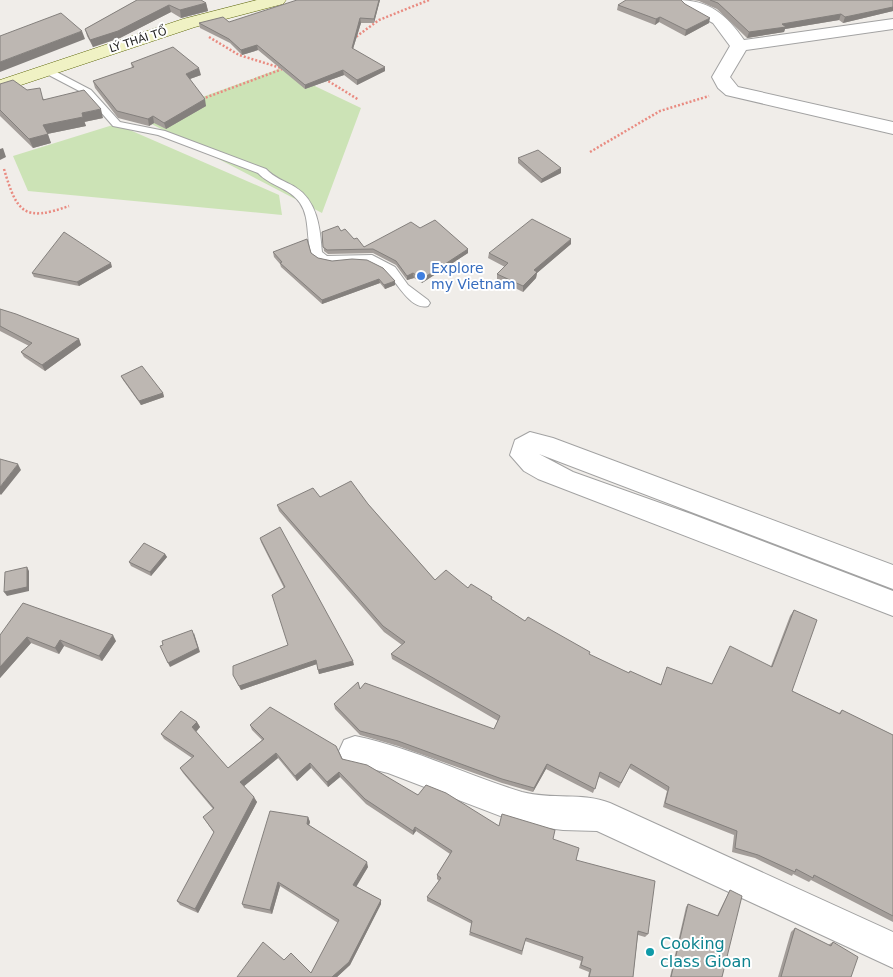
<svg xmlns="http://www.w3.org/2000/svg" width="893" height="977" font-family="'DejaVu Sans',sans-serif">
<rect width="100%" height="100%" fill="#f0ede9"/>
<!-- grass -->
<path fill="#cce3b6" d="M 279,69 L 361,108 L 322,213 L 142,119 Z
M 116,124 L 279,195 L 282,215 L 28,191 L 13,156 Z"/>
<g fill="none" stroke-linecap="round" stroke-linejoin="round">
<defs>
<path id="lane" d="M 43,68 L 49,68 L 91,90 L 120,122 L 165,131 L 266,169 C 274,178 285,181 295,187 C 318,201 320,229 322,252 L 327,256 L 372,255 L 395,267 L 408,285 L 428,300 L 430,303 L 428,306 C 409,311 396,278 384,271 C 379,268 372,263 366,262 C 347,257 332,271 313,257 C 305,240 311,219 300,203 C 290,188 270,186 258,173 L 158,135 L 113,126 L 85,94 L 43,72 Z"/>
<path id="street" d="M 677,0 C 709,0 726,14 744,40 L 893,19 L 893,29 L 746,50 L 730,77 L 738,87 L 893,122 L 893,134 L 726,95 L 718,88 L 712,77 L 730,46 L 713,23 L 685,8 Z
M 530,432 L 553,438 L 893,565 L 893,589 L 539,454 L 573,472 L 691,514 L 893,591 L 893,616 L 538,479 L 524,471 L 510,455 L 515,440 Z
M 355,736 C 413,748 466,775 522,792 C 551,800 583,792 610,803 L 893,932 L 893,968 L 597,831 L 563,830 L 524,825 L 388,773 L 344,762 L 339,751 L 344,740 Z"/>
<path id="secondary" d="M 257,0 L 286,0 L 283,4 L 195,27 L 0,92 L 0,80 L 183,19 Z"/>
</defs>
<!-- lane casing -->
<use href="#lane" stroke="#a2a2a2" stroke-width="2"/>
<!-- street casing -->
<use href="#street" stroke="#a2a2a2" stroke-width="2"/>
<!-- secondary casing -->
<use href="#secondary" stroke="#636c13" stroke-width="1"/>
<!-- path -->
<path stroke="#e98b81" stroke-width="2.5" stroke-dasharray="2 2" stroke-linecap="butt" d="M 209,37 L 239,55 L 281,68
M 353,39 L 379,20 L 429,0
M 325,79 L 359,100
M 202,99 L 285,68
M 590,152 L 660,111 L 709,96
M 4,169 C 17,213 24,222 69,206"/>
<!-- lane -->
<use href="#lane" fill="#fff" fill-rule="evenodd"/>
<!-- street -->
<use href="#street" fill="#fff" fill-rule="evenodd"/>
<!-- secondary -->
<use href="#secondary" fill="#f0f2c4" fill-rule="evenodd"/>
</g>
<!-- wall -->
<path fill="#a39d99" d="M 137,0 L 206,3 L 208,11 L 181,18 L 171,12 L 120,38 L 93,47 L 87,36 L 85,29 Z
M 380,0 L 374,23 L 361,23 L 353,49 L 385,71 L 357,85 L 344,75 L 305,89 L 258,50 L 242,55 L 230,43 L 200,28 L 199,23 L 229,22 Z
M 693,0 L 893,0 L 893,11 L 843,23 L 839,20 L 785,29 L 784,32 L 747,38 L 717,9 L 699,1 Z
M 685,4 L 709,23 L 685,36 L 659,22 L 655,25 L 617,10 L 618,5 Z
M 131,63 L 201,75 L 190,79 L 206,106 L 166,129 L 154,123 L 149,126 L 118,118 L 95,88 L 93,81 L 132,68 Z
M 0,84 L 27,90 L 44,99 L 103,118 L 84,122 L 86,126 L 47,134 L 51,143 L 33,148 L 0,116 Z
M 518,158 L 561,173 L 541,183 L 518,163 Z
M 420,228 L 468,249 L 468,253 L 422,283 L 414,278 L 407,280 L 396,265 L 373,253 L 328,254 L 324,251 L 322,232 L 341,231 L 364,247 Z
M 571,244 L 537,273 L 536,278 L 523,292 L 497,279 L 497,274 L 505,267 L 488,258 L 489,253 Z
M 273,252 L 311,253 L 318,258 L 332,261 L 395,285 L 385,289 L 380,283 L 322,304 L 281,267 L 280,264 L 274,257 Z
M 112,267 L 79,286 L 34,277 L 32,273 Z
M 0,309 L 79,339 L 81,345 L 45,371 L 24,357 L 21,352 L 29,346 L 0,331 Z
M 121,376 L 163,393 L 164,397 L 141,405 L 123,380 Z
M 320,497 L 368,504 L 435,580 L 468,588 L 492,597 L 492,600 L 525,621 L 589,655 L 629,673 L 661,684 L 712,684 L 771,666 L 790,616 L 794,610 L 792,691 L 839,713 L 842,710 L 893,735 L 893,922 L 811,880 L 809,882 L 793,874 L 792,876 L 755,858 L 732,852 L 734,835 L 663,807 L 667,791 L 629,768 L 619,788 L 599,777 L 593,793 L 546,769 L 533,792 L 502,783 L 398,746 L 360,735 L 335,709 L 334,704 L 360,689 L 494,729 L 498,721 L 392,659 L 391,654 L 402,645 L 384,632 L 279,511 L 277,505 Z
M 260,538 L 354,665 L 319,674 L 317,664 L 241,690 L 233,675 L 288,645 L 284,588 L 261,542 Z
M 165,554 L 167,557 L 151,576 L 131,566 L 129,562 Z
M 0,635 L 116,641 L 102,661 L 64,646 L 59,654 L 31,643 L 0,678 Z
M 197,722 L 200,727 L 196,732 L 228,768 L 262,740 L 252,730 L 250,725 L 342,759 L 418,795 L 499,826 L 553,839 L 576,860 L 648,934 L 645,937 L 638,935 L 633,977 L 588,977 L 589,972 L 579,968 L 581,961 L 525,941 L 522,955 L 469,935 L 472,924 L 427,901 L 427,897 L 439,881 L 437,879 L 437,875 L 450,854 L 416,831 L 413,835 L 366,804 L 340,777 L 328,787 L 311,768 L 297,781 L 278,758 L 244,786 L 257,802 L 198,913 L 180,905 L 177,901 L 214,833 L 203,817 L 213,809 L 183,773 L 180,768 L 192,758 L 164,739 L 161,734 Z
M 308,817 L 310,822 L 309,825 L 368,867 L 356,886 L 381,900 L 381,904 L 350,965 L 337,977 L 237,977 L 284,960 L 311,973 L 338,923 L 280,886 L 272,914 L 244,908 L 242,904 Z
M 730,890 L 722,977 L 670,977 L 686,907 L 688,904 L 717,916 Z
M 795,928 L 828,945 L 833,942 L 851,977 L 778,977 L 791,932 Z"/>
<!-- shaded-wall -->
<path fill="#84807d" d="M 379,0 L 380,0 L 374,23 L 374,19 Z
M 206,3 L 208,11 L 181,18 L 180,10 Z
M 169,5 L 171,12 L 120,38 L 93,47 L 90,40 Z
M 893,7 L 893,11 L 843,23 L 845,17 Z
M 841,14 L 839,20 L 785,29 L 784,32 L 747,38 L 749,32 L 782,24 Z
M 660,17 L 659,22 L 655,25 L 656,19 Z
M 360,18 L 361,23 L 352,52 L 352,48 Z
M 710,18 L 709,23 L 685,36 L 686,30 Z
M 82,31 L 85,39 L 0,72 L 0,62 Z
M 257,45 L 258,50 L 242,55 L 241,50 Z
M 385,67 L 385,71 L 357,85 L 357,80 Z
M 199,68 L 201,75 L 187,80 L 186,74 Z
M 343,70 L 344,75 L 305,89 L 305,85 Z
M 205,99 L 206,106 L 166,129 L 164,123 Z
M 101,109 L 103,118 L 84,122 L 82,113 Z
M 153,116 L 154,123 L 149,126 L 148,119 Z
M 83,117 L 86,126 L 47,134 L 43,125 Z
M 48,134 L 51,143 L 33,148 L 29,139 Z
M 3,148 L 6,157 L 0,160 L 0,149 Z
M 561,168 L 561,173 L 541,183 L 542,179 Z
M 571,239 L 571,244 L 537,273 L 536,278 L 523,292 L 523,286 L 534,270 Z
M 468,249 L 468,253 L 422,283 L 422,279 Z
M 111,263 L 112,267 L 79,286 L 77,282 Z
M 413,273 L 414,278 L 407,280 L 407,276 Z
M 379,279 L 380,283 L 322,304 L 322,300 Z
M 395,281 L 395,285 L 385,289 L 384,285 Z
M 79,339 L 81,345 L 45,371 L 42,365 Z
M 163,393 L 164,397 L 141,405 L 139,401 Z
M 18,464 L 21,470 L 1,495 L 0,494 L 0,487 Z
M 165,554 L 167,557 L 151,576 L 150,572 Z
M 27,567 L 29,571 L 29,591 L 7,596 L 4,592 Z
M 194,633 L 200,652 L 170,667 L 168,663 Z
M 113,635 L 116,641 L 102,661 L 99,656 Z
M 27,637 L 31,643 L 0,678 L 0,667 Z
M 60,640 L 64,646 L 59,654 L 55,648 Z
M 316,660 L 317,664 L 241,690 L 239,686 Z
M 353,661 L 354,665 L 319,674 L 318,670 Z
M 197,722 L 200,727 L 195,733 L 192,727 Z
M 276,753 L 278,758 L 243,787 L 240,782 Z
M 310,763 L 311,768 L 297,781 L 295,776 Z
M 547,764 L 546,769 L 533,792 L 534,788 Z
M 339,772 L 340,777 L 328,787 L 327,782 Z
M 254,797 L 257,802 L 198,913 L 195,909 Z
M 308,817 L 310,822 L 308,828 L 307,824 Z
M 415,827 L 416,831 L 413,835 L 413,831 Z
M 367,862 L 368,867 L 355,889 L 353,885 Z
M 278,882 L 280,886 L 272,914 L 270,910 Z
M 381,900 L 381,904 L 350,965 L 337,977 L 332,977 Z"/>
<!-- building -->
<path fill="#bdb7b2" stroke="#84807d" d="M 137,0 L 201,0 L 206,3 L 180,10 L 169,5 L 118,31 L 90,40 L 85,29 Z
M 297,0 L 379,0 L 374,19 L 360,18 L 352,48 L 385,67 L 357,80 L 343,70 L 305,85 L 257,45 L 241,50 L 229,39 L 199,23 L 223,17 L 229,22 Z
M 626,0 L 681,0 L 685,4 L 710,18 L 686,30 L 660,17 L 656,19 L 618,5 Z
M 710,0 L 893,0 L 893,7 L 845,17 L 841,14 L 782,24 L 786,27 L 749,32 L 718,3 Z
M 61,13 L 82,31 L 0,62 L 0,36 Z
M 173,47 L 199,68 L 186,74 L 205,99 L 164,123 L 153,116 L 148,119 L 117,111 L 93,81 L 134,67 L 131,63 Z
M 13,80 L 27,90 L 40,88 L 43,100 L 84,90 L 101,109 L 82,113 L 83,117 L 43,125 L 48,134 L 29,139 L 0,110 L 0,84 Z
M 538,150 L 561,168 L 542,179 L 518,158 Z
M 532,219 L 571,239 L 534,270 L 537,272 L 523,286 L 497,274 L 508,263 L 489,253 Z
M 435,220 L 468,249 L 422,279 L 413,273 L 407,276 L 396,261 L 373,249 L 327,250 L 323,247 L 322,232 L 338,226 L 341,231 L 345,229 L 354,239 L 357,238 L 364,247 L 411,222 L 420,228 Z
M 64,232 L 111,263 L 77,282 L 32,273 Z
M 307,239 L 311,253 L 318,258 L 332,261 L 352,259 L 367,260 L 383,268 L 395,281 L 384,285 L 379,279 L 322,300 L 280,263 L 282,262 L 273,252 Z
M 0,309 L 16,314 L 79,339 L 42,365 L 21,352 L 32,343 L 0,326 Z
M 142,366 L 163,393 L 139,401 L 121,376 Z
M 0,459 L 18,464 L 0,487 Z
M 351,481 L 368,504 L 435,580 L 446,570 L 468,588 L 471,584 L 492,597 L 491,599 L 525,621 L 528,617 L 590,652 L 589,654 L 629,673 L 630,671 L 661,685 L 667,667 L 712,684 L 730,646 L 772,667 L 794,610 L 817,620 L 792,691 L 840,714 L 842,710 L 893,735 L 893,916 L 814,875 L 813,878 L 796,869 L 795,872 L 758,855 L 735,848 L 737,831 L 665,803 L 669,787 L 631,764 L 621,783 L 600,772 L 595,789 L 547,764 L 534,788 L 502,779 L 398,741 L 360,731 L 334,704 L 358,682 L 360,689 L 365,683 L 494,729 L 500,716 L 391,654 L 405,642 L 383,626 L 277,505 L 313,488 L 320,497 Z
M 280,527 L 353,661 L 318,670 L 316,660 L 239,686 L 233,675 L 233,666 L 288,645 L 272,595 L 285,587 L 260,538 Z
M 144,543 L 165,554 L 150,572 L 129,562 Z
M 27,567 L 27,587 L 4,592 L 5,572 Z
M 23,603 L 113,635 L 99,656 L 60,640 L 55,648 L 27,637 L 0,667 L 0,635 Z
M 192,630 L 198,648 L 168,663 L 160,646 L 163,645 L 162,641 Z
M 270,707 L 336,746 L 342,759 L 367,765 L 418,795 L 426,785 L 446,793 L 499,826 L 502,814 L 555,830 L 553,839 L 579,848 L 576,860 L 655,881 L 648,934 L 638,931 L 633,977 L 589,977 L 591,969 L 581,965 L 583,957 L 526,938 L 522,951 L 470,932 L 472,921 L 427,897 L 441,878 L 437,875 L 452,851 L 415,827 L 413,831 L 365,799 L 339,772 L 327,782 L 310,763 L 295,776 L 276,753 L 240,782 L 254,797 L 195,909 L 177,901 L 214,832 L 203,817 L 214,808 L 180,768 L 194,756 L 161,734 L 181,711 L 197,722 L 192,727 L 228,768 L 264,739 L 250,725 Z
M 270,811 L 308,817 L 307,824 L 367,862 L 353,885 L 381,900 L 349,962 L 332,977 L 237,977 L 263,942 L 284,960 L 291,953 L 311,973 L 339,920 L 278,882 L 270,910 L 242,904 Z
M 730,890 L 742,896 L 722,977 L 671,977 L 688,904 L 718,916 Z
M 795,928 L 831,946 L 833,942 L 858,957 L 851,977 L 781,977 Z"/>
<!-- markers -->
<circle fill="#3f7fe0" stroke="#fff" stroke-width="2" cx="421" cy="276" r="5"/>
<circle fill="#0f9aa8" stroke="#fff" stroke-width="2" cx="650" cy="952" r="5"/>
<g text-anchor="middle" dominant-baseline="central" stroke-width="4" stroke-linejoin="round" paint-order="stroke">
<!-- far-street labels -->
<g font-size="11" fill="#212121" stroke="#fff">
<text transform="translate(138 40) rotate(-18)">LÝ THÁI TỔ</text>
</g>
<!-- shop labels -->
<g font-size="14" fill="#366cbe" stroke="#fff" text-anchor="start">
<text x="431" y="268">Explore<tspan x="431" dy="16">my Vietnam</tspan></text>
</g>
<!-- near-culture labels -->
<g font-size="16" fill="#0d838f" stroke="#fff" text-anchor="start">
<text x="660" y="943">Cooking<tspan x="660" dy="18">class Gioan</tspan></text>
</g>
</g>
</svg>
